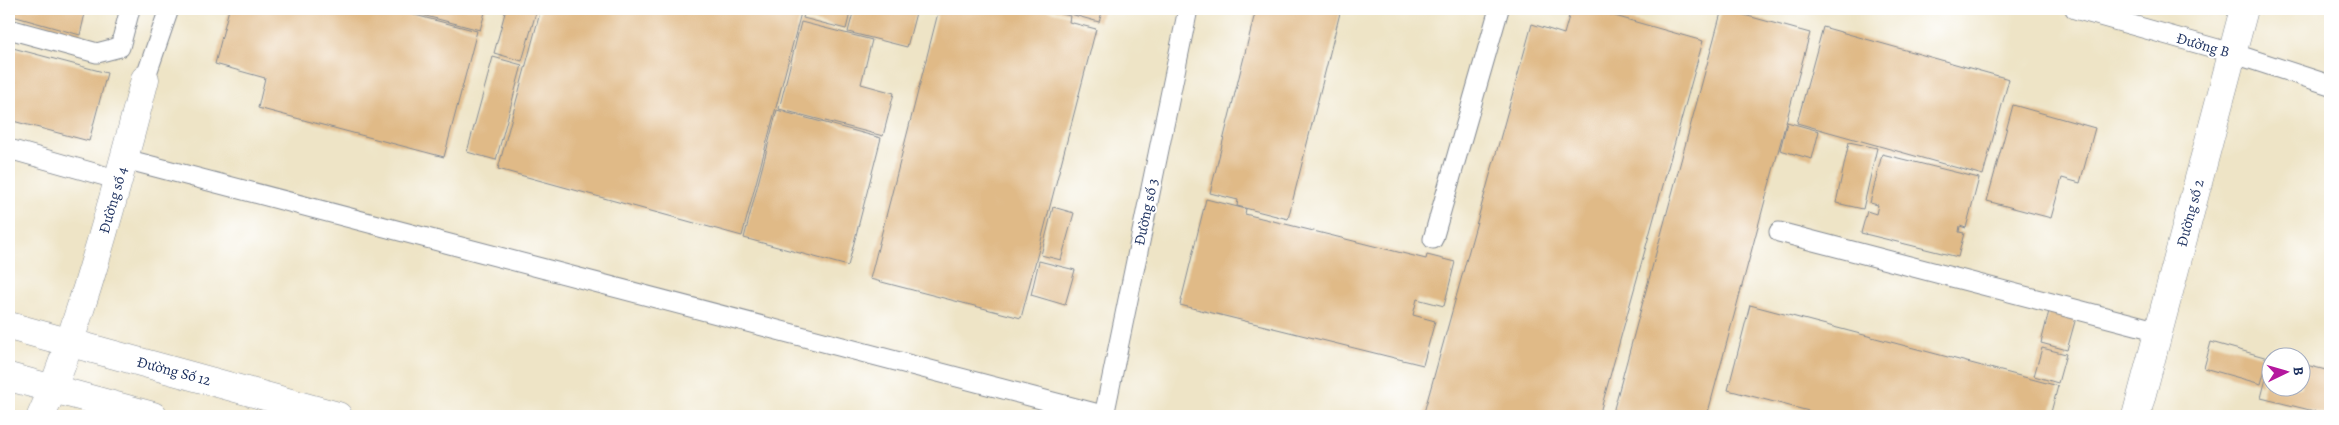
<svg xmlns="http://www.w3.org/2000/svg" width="2339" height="425" font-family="Alegreya,serif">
<rect width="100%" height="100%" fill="#fff"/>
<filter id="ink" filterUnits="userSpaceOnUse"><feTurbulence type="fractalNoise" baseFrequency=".02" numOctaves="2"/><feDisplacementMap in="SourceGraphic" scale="10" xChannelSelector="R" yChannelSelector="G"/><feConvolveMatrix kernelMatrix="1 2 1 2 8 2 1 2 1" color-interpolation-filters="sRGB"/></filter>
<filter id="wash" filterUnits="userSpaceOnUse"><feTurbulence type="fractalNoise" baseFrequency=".0096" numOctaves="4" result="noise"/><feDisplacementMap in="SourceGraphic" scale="20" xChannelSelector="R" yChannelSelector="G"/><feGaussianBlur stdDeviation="1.12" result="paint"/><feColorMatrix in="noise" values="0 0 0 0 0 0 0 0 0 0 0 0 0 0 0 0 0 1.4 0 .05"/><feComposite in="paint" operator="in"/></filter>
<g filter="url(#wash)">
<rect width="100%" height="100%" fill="#eee4c6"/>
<g id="blocks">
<!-- building -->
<path fill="#e0ba87" d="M 9,9 L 86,9 L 80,35 L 9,15 Z
M 229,9 L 391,9 L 477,31 L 444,157 L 258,108 L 265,78 L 215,64 Z
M 399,9 L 486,9 L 480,30 Z
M 506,9 L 537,9 L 522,61 L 494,53 Z
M 541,9 L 802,9 L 742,236 L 498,169 Z
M 805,9 L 851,9 L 846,29 L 803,18 Z
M 854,9 L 917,9 L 907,47 L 848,32 Z
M 939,9 L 1041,9 L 1070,16 L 1069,22 L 1096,29 L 1021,318 L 870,279 Z
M 1052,9 L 1103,9 L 1099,22 Z
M 1256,9 L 1341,9 L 1288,219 L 1237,206 L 1238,200 L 1210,193 Z
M 1571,9 L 1590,9 L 1703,41 L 1599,416 L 1423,416 L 1532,24 L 1564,34 Z
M 1722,9 L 1810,33 L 1707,416 L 1612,416 Z
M 801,22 L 872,40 L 861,84 L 894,93 L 883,136 L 779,109 Z
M 1823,27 L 2009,79 L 1983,175 L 1797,123 Z
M 9,47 L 107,73 L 89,141 L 9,120 Z
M 493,57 L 522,65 L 496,160 L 467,152 Z
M 2013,105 L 2095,128 L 2080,183 L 2062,178 L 2051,218 L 1987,201 Z
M 777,110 L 881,138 L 848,266 L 744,238 Z
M 1787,122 L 1819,131 L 1812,159 L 1780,150 Z
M 1849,142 L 1877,148 L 1863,209 L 1836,203 Z
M 1882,154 L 1979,178 L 1966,228 L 1960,226 L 1959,232 L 1964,233 L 1958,257 L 1861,233 L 1867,211 L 1876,214 L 1878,205 L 1870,203 Z
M 1206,199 L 1246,209 L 1245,214 L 1426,259 L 1427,255 L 1455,262 L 1444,306 L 1417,299 L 1413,315 L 1435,321 L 1423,365 L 1180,305 Z
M 1053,207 L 1074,213 L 1061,260 L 1041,255 Z
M 1039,261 L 1075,270 L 1065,305 L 1031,295 Z
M 1750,305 L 2058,386 L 2050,416 L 1828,416 L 1728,390 Z
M 2050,307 L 2077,314 L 2067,350 L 2041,343 Z
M 2211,342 L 2268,358 L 2261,384 L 2204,368 Z
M 2042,348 L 2066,354 L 2058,383 L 2034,376 Z
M 2271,359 L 2272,388 L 2302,388 L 2302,364 L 2330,371 L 2330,415 L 2261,398 Z"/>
</g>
</g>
<g filter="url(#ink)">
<use href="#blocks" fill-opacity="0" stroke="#848a92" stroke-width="1"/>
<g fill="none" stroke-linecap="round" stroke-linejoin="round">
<defs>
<path id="service" d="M 2075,9 L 2232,53 L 2330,85
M 9,29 L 97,53 L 120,47 L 130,9
M 145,79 L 169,9
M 9,149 L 119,180
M 125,159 L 1106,416
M 1779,232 L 2159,331
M 1433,239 L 1499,9
M 1104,416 L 1188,9"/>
<path id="minor" d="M 9,326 L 338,416
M 9,377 L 153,416
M 41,416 C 60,375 73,331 87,288 C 108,219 127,149 145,79
M 2136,416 L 2244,9"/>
</defs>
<!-- service casing -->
<use href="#service" stroke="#848a92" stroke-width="21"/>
<!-- minor casing -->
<use href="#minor" stroke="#848a92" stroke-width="29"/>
<!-- service -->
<use href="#service" stroke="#fff" stroke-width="19"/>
<!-- minor -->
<use href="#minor" stroke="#fff" stroke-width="28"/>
</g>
</g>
<g text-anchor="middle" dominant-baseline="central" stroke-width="4" stroke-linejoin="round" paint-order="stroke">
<!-- street labels -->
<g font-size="15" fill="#1b2f5e" stroke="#fff">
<text transform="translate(2203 45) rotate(16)">Đường B</text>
<text transform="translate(113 200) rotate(-74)">Đường số 4</text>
<text transform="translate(1146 212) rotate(-78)">Đường số 3</text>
<text transform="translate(2190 213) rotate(-75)">Đường số 2</text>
<text transform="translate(174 371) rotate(15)">Đường Số 12</text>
</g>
</g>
<!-- margin -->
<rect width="2339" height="425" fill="none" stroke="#fff" stroke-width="30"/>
<!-- north arrow -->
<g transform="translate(2286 372) rotate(85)"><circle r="24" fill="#ffffff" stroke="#a4acbf"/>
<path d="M0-4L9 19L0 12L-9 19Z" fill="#b5179e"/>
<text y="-8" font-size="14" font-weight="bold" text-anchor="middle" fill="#1b2f5e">B</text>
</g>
</svg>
